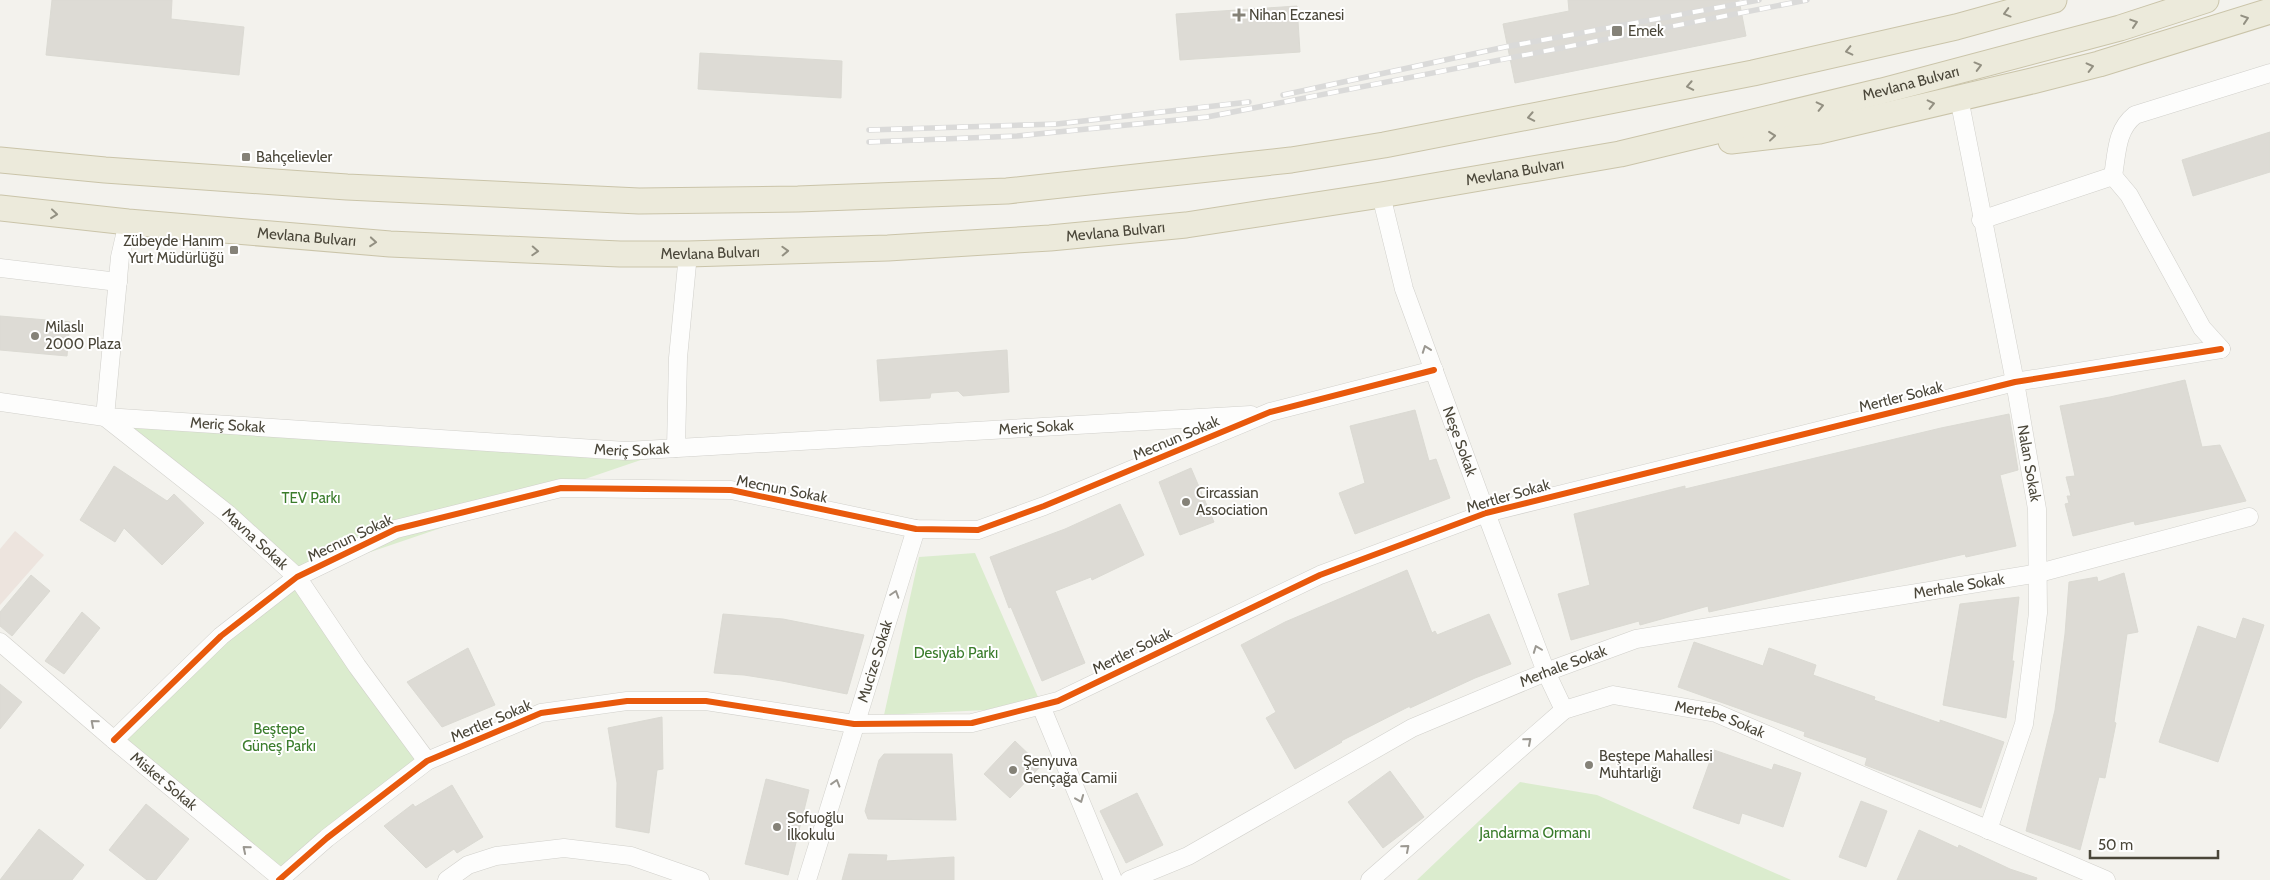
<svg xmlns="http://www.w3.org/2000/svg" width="2270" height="880" font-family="Cabin,sans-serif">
<rect width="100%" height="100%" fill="#f3f2ed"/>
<!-- medical -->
<path fill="#ede4de" d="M 15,531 L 44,555 L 0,605 L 0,549 Z"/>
<!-- green -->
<path fill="#dbecce" d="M 105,417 L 676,448 L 297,577 L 427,761 L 281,878 L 114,740 L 297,577 Z
M 975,553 L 1038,697 L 986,710 L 884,715 L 919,557 Z
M 1520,782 L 1597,795 L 1791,880 L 1417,880 Z"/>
<!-- building -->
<path fill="#dddbd5" stroke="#dbdad3" d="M 52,0 L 172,0 L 171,19 L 244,27 L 239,75 L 46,55 Z
M 1568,0 L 1739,0 L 1746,36 L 1515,83 L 1503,24 L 1569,11 Z
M 1297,6 L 1300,52 L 1180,60 L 1176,14 Z
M 700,53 L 842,61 L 841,98 L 698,89 Z
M 2270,132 L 2270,172 L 2193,196 L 2182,160 Z
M 0,316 L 70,322 L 67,356 L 0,350 Z
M 1007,350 L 1009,392 L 963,396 L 958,391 L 931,393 L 930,398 L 880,401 L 877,360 Z
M 2185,380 L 2202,447 L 2220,445 L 2246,501 L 2135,525 L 2134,521 L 2073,536 L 2065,504 L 2069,503 L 2067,496 L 2071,496 L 2066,477 L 2075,476 L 2060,406 L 2110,397 Z
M 1415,410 L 1429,461 L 1436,459 L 1450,498 L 1355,534 L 1339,493 L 1365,483 L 1350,426 Z
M 2009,414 L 2018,470 L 2000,475 L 2016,546 L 1966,557 L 1965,554 L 1709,612 L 1708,606 L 1640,625 L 1639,621 L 1571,640 L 1558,594 L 1590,585 L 1574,514 L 1685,486 L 1685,489 L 1941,428 Z
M 114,466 L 167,501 L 174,494 L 204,523 L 162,565 L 124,528 L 115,542 L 80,520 Z
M 1191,468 L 1214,522 L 1180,535 L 1159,482 Z
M 1120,504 L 1144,555 L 1092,580 L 1091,577 L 1055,591 L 1085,663 L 1042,681 L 1011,607 L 1009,608 L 990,557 L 1065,529 Z
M 1407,570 L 1432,633 L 1435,631 L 1437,635 L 1489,614 L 1511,664 L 1475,678 L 1410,708 L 1410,706 L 1341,741 L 1342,742 L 1295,769 L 1266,718 L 1276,712 L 1241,645 L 1285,622 Z
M 2124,573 L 2138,632 L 2127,634 L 2114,722 L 2116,723 L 2105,778 L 2099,777 L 2080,850 L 2026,831 L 2055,710 L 2065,634 L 2069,582 L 2097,577 L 2098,582 Z
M 31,575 L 50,591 L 12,636 L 0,626 L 0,612 Z
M 2019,597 L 2012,661 L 2014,661 L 2006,718 L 1943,705 L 1960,604 Z
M 82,612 L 100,628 L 64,674 L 45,661 Z
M 723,614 L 783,619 L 864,635 L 847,694 L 782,681 L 744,675 L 714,673 Z
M 2243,618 L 2264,625 L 2218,762 L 2159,742 L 2198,626 L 2236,639 Z
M 1694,642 L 1763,666 L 1769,648 L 1816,665 L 1813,675 L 1875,697 L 1874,700 L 1940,723 L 1940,720 L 2004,742 L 1981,808 L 1865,765 L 1867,758 L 1804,736 L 1805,732 L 1678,687 Z
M 468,648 L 495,705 L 442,727 L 407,682 Z
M 0,684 L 22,702 L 0,729 Z
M 662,717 L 663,769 L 657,770 L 649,833 L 616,827 L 617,783 L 608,728 Z
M 1015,741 L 1041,766 L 1010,798 L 984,774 Z
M 1714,750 L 1772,770 L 1774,764 L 1801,773 L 1783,827 L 1742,813 L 1739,824 L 1693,808 Z
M 884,754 L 952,754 L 956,820 L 868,819 L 865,811 L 879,760 Z
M 1390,771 L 1424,817 L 1383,848 L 1348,802 Z
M 766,779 L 809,790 L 788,875 L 745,864 Z
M 452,785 L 483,837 L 457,853 L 454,849 L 426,868 L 384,826 L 413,804 L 415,807 Z
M 1137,793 L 1163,845 L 1126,863 L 1100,811 Z
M 1861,801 L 1887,811 L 1866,867 L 1839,857 Z
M 146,804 L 189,839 L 156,880 L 147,880 L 109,850 Z
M 39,829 L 84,865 L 72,880 L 0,880 Z
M 1919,830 L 1958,848 L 1959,845 L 2010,869 L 2037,878 L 2036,880 L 1897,880 Z
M 849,854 L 887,855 L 886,861 L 954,857 L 954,880 L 842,880 Z"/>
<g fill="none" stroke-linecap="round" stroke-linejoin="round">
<defs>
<g id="minor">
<path id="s1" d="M 1959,98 L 2015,382 L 2037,509 L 2038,613 L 2024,724 L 1988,830"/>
<path d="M 2113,176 C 2117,153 2116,130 2135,115 L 2270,73"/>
<path d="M 2113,176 L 2129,195 L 2202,328 L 2221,349"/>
<path id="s2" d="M 1381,195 L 1404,289 L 1486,513 L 1546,672 L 1564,710"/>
<path d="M 1981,220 L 2113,176"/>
<path id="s3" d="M 128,222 L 120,257 L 105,417 L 228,514 L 297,577 L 357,666 L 427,761"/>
<path d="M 0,268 L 118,282"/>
<path id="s4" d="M 0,402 L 105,417 L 626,451 L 1251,415"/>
<path d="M 676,448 L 678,358 L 688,254"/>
<path id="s5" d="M 0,642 L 114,740 L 283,880"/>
<path d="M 1041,706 L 1113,880"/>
<path d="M 114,740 L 221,636 L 297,577 L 396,529 L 561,488 L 731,490 L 916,529 L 978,530 L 1044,506 L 1270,412 L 1434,370"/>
<path d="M 279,880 L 327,838 L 427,761 L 541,713 L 627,701 L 706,701 L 854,724 L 972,723 L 1058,701 L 1320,575 L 1486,513 L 2015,382 L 2221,349"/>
<path d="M 447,880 L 468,865 L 496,856 L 564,848 L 631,856 L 700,880"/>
<path id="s6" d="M 807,880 L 916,529"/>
<path id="s7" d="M 1129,880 L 1188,856 L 1412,728 L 1546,672 L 1636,639 L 2039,573 L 2249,517"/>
<path id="s8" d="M 1370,880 L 1564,710 L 1613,695 L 1716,713 L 2106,880"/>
</g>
<g id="highway">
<path d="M 1731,141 L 1819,131 L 2032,81 L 2099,64 L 2270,11"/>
<path d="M 0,160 L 105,170 L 347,187 L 639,201 L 798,199 L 1007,191 L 1291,160 L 1384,145 L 1753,73 L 1956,27 L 2054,0"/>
<path id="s9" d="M 0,208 L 128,222 L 390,244 L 620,254 L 688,254 L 888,248 L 1050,238 L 1186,225 L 1381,195 L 1620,154 L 1882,91 L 2120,28 L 2206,0"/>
</g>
</defs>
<!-- minor casing -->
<use href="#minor" stroke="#d1d0cb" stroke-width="19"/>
<!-- highway casing -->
<use href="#highway" stroke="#cac4a9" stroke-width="27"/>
<!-- minor -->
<use href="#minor" stroke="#fdfdfc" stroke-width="18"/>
<!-- highway -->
<use href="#highway" stroke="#eceadb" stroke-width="25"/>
<defs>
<path id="rail" d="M 1283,95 L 1505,47 L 1759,0
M 869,130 L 1057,124 L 1249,102
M 869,142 L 1017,136 L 1207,117 L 1807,0"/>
</defs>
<!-- rail casing -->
<use href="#rail" stroke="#dadad9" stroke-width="5.5"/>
<!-- rail -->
<use href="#rail" stroke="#fff" stroke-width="4" stroke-dasharray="11" stroke-linecap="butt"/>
<defs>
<path id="cycleway" d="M 114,740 L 221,636 L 297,577 L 396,529 L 561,488 L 731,490 L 916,529 L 978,530 L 1044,506 L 1270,412 L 1434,370
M 279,880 L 327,838 L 427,761 L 541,713 L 627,701 L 706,701 L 854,724 L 972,723 L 1058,701 L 1320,575 L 1486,513 L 2015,382 L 2221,349"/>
</defs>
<!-- cycleway casing -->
<use href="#cycleway" stroke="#fff" stroke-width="9"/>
<!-- cycleway -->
<use href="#cycleway" stroke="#e8590c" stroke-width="6"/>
</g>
<!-- one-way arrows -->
<defs><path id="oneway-chevron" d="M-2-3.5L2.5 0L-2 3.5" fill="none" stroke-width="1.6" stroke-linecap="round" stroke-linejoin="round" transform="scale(1.25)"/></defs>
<g stroke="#939082">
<use href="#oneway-chevron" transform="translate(2007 13) rotate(165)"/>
<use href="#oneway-chevron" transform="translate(2245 19) rotate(-18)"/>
<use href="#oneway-chevron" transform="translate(2134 23) rotate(-18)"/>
<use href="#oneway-chevron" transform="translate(1849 51) rotate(167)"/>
<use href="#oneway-chevron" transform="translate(1978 66) rotate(-15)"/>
<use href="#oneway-chevron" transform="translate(2090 67) rotate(-14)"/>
<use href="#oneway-chevron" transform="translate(1690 86) rotate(169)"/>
<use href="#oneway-chevron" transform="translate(1931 104) rotate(-13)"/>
<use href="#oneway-chevron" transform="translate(1820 106) rotate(-13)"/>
<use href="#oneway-chevron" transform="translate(1531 117) rotate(169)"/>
<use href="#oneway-chevron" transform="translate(1772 136) rotate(-6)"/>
<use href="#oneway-chevron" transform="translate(54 214) rotate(6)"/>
<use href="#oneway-chevron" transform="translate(373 242) rotate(5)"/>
<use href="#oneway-chevron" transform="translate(535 251) rotate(3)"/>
<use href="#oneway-chevron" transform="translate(785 251) rotate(-2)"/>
</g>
<g stroke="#9b9891">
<use href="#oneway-chevron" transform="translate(1426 349) rotate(-110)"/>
<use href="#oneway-chevron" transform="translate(895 594) rotate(-72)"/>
<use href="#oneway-chevron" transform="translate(1537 649) rotate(-111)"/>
<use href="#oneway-chevron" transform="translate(94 723) rotate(-139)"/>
<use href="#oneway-chevron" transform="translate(1528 741) rotate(-41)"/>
<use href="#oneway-chevron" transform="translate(836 783) rotate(-73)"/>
<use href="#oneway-chevron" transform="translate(1080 799) rotate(68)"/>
<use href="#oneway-chevron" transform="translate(1406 848) rotate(-41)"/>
<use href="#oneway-chevron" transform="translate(246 849) rotate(-140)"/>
</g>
<!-- markers -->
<g fill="#858278" stroke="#fff" stroke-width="2">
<path d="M1236.5 7.5h5v5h5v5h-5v5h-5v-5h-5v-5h5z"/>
<rect x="1611" y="25" width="12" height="12" rx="2.5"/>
<rect x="241" y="152" width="10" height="10" rx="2.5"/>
<rect x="229" y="245" width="10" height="10" rx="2.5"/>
<circle cx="35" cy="336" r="5"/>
<circle cx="1186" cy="502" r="5"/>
<circle cx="1589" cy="765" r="5"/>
<circle cx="1013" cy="770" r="5"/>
<circle cx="777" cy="827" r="5"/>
</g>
<g text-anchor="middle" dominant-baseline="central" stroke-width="4" stroke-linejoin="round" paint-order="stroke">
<!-- poi labels -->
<g font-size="15" fill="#4a4639" stroke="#fff" text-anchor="start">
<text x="1249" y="15">Nihan Eczanesi</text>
<text x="1628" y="31">Emek</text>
<text x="256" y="157">Bahçelievler</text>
<text x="224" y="241" text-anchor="end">Zübeyde Hanım<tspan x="224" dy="17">Yurt Müdürlüğü</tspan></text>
<text x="45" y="327">Milaslı<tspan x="45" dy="17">2000 Plaza</tspan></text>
<text x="1196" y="493">Circassian<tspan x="1196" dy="17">Association</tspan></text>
<text x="1599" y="756">Beştepe Mahallesi<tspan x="1599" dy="17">Muhtarlığı</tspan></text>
<text x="1023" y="761">Şenyuva<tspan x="1023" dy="17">Gençağa Camii</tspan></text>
<text x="787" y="818">Sofuoğlu<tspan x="787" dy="17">İlkokulu</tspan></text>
</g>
<!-- street labels -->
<g font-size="15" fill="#4a4639" stroke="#fff">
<text stroke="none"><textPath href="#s9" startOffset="1928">Mevlana Bulvarı</textPath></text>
<text stroke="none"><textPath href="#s9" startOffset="1522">Mevlana Bulvarı</textPath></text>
<text stroke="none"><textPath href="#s9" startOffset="1118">Mevlana Bulvarı</textPath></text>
<text stroke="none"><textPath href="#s9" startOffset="308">Mevlana Bulvarı</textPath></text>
<text stroke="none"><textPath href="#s9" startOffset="712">Mevlana Bulvarı</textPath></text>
<text transform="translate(1901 397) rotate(-14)">Mertler Sokak</text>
<text stroke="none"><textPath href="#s4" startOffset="229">Meriç Sokak</textPath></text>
<text stroke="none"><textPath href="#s4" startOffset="1039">Meriç Sokak</textPath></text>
<text transform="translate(1176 438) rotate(-23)">Mecnun Sokak</text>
<text stroke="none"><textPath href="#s2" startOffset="259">Neşe Sokak</textPath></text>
<text stroke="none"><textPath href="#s4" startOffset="634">Meriç Sokak</textPath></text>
<text stroke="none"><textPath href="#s1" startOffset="372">Nalan Sokak</textPath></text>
<text transform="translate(782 489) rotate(11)">Mecnun Sokak</text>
<text transform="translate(1508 496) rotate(-16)">Mertler Sokak</text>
<text transform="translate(350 538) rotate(-25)">Mecnun Sokak</text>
<text stroke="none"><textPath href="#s3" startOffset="390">Mavna Sokak</textPath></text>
<text stroke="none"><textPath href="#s7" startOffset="890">Merhale Sokak</textPath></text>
<text transform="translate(1132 651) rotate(-26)">Mertler Sokak</text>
<text stroke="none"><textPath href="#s6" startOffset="229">Mucize Sokak</textPath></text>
<text stroke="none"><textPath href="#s7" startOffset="485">Merhale Sokak</textPath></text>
<text transform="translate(491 721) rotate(-23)">Mertler Sokak</text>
<text stroke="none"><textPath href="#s8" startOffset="419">Mertebe Sokak</textPath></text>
<text stroke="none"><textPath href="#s5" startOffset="215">Misket Sokak</textPath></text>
</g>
<!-- park labels -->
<g font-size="15" fill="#3a7c2b" stroke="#fff">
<text x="311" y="498">TEV Parkı</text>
<text x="956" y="653">Desiyab Parkı</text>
<text x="279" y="729">Beştepe<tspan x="279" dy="17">Güneş Parkı</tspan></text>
<text x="1535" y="833">Jandarma Ormanı</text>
</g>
</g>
<!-- scale -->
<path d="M2090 850v8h128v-8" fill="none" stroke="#4a4639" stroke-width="2.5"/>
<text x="2098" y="850" font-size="15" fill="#4a4639" stroke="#ffffff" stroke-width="4" paint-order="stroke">50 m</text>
</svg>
